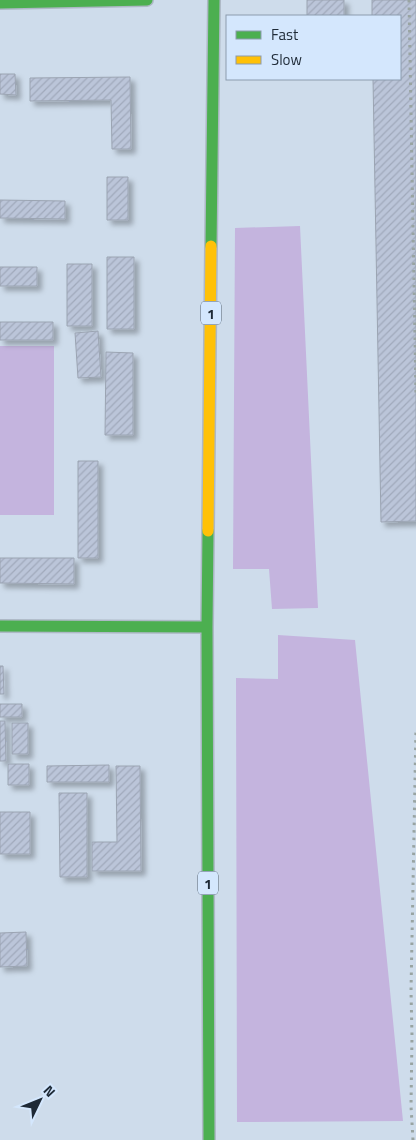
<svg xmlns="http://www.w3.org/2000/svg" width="416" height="1140" font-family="'Titillium Web',sans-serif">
<defs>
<pattern id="building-hatch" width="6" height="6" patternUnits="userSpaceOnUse" patternTransform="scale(1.25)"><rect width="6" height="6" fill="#bbc5d9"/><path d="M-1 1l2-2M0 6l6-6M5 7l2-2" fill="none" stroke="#a0a9bb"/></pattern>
<filter id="shadow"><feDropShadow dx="4.5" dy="4.5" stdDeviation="2.5" flood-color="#0004"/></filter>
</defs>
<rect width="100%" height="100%" fill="#cedceb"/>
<!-- park -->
<path fill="#c4b4de" d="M 300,226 L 318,608 L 272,609 L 269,569 L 233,569 L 235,228 Z
M 0,346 L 54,346 L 54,515 L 0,515 Z
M 278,635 L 355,640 L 403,1121 L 237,1122 L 236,678 L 278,679 Z"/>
<!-- building -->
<path fill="url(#building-hatch)" stroke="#9ba4b2" filter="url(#shadow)" d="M 307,0 L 344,0 L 344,16 L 307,16 Z
M 372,0 L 416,0 L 416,521 L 381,522 L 373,79 L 400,79 L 400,16 L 372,16 Z
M 0,74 L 15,74 L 16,95 L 0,94 Z
M 130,77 L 131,149 L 112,149 L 111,100 L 30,101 L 30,78 Z
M 107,177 L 128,177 L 128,220 L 107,220 Z
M 0,200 L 65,201 L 65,219 L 0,218 Z
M 107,257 L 134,257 L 134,329 L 107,329 Z
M 67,264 L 92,264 L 92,326 L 67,326 Z
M 0,267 L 37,267 L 37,286 L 0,286 Z
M 0,322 L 53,322 L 53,340 L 0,340 Z
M 98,331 L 101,377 L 78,378 L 75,333 Z
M 106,352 L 133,353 L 133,435 L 105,435 Z
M 78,461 L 98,461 L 98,558 L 78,558 Z
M 0,558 L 74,558 L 74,584 L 0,583 Z
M 0,666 L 3,666 L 4,694 L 0,694 Z
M 0,704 L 22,704 L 22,717 L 0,717 Z
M 0,721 L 5,721 L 6,761 L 0,761 Z
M 12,723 L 28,723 L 28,754 L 12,754 Z
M 8,764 L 29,764 L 29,785 L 8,785 Z
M 109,765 L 109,782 L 47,782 L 47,766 Z
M 116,766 L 140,766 L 141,871 L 92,871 L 92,842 L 117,842 Z
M 59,793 L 87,793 L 87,877 L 60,877 Z
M 0,812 L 30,812 L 30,854 L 0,854 Z
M 26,932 L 27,966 L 0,967 L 0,933 Z"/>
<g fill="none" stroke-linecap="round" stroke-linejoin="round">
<defs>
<path id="fast" d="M 0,3 L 147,0
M 211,246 L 214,0
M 208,531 L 207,627 L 209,1140
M 0,626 L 207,627"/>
<path id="slow" d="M 208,531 L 211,246"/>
</defs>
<!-- fast casing -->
<use href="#fast" stroke="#adb8c5" stroke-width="14"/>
<!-- slow casing -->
<use href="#slow" stroke="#adb8c5" stroke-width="14"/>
<!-- fast -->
<use href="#fast" stroke="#4caf50" stroke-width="11"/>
<!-- slow -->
<use href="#slow" stroke="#ffc107" stroke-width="11"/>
<!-- rail -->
<path stroke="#99a4a2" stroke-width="3" stroke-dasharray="2.5 5" stroke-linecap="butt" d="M 409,0 L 416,397
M 413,1140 L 411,1106 L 412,1036 L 411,991 L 416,728"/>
</g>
<g text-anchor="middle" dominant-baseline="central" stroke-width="4" stroke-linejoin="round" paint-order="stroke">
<!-- shield labels -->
<g fill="#d4e7fd" stroke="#556372" stroke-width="1">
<rect x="201" y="301.5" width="20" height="23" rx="4"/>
<rect x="198" y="871.5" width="20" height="23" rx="4"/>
</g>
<g font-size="14" font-weight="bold" fill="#1e2a37">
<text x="211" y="313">1</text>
<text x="208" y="883">1</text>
</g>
</g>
<!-- legend -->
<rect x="226" y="15" width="175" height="65" fill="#d4e7fd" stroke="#8b9bae"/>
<rect x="236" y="31" width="25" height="8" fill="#4caf50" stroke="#8b9bae"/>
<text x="271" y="40" font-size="15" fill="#1e2a37">Fast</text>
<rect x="236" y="56" width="25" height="8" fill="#ffc107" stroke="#8b9bae"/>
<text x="271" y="65" font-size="15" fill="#1e2a37">Slow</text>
<!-- north arrow -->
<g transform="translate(40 1100) rotate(47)" stroke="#d4e7fd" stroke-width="4" paint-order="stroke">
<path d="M0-4L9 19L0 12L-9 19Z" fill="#1e2a37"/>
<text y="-8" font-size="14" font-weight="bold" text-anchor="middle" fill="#1e2a37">N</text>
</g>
</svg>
